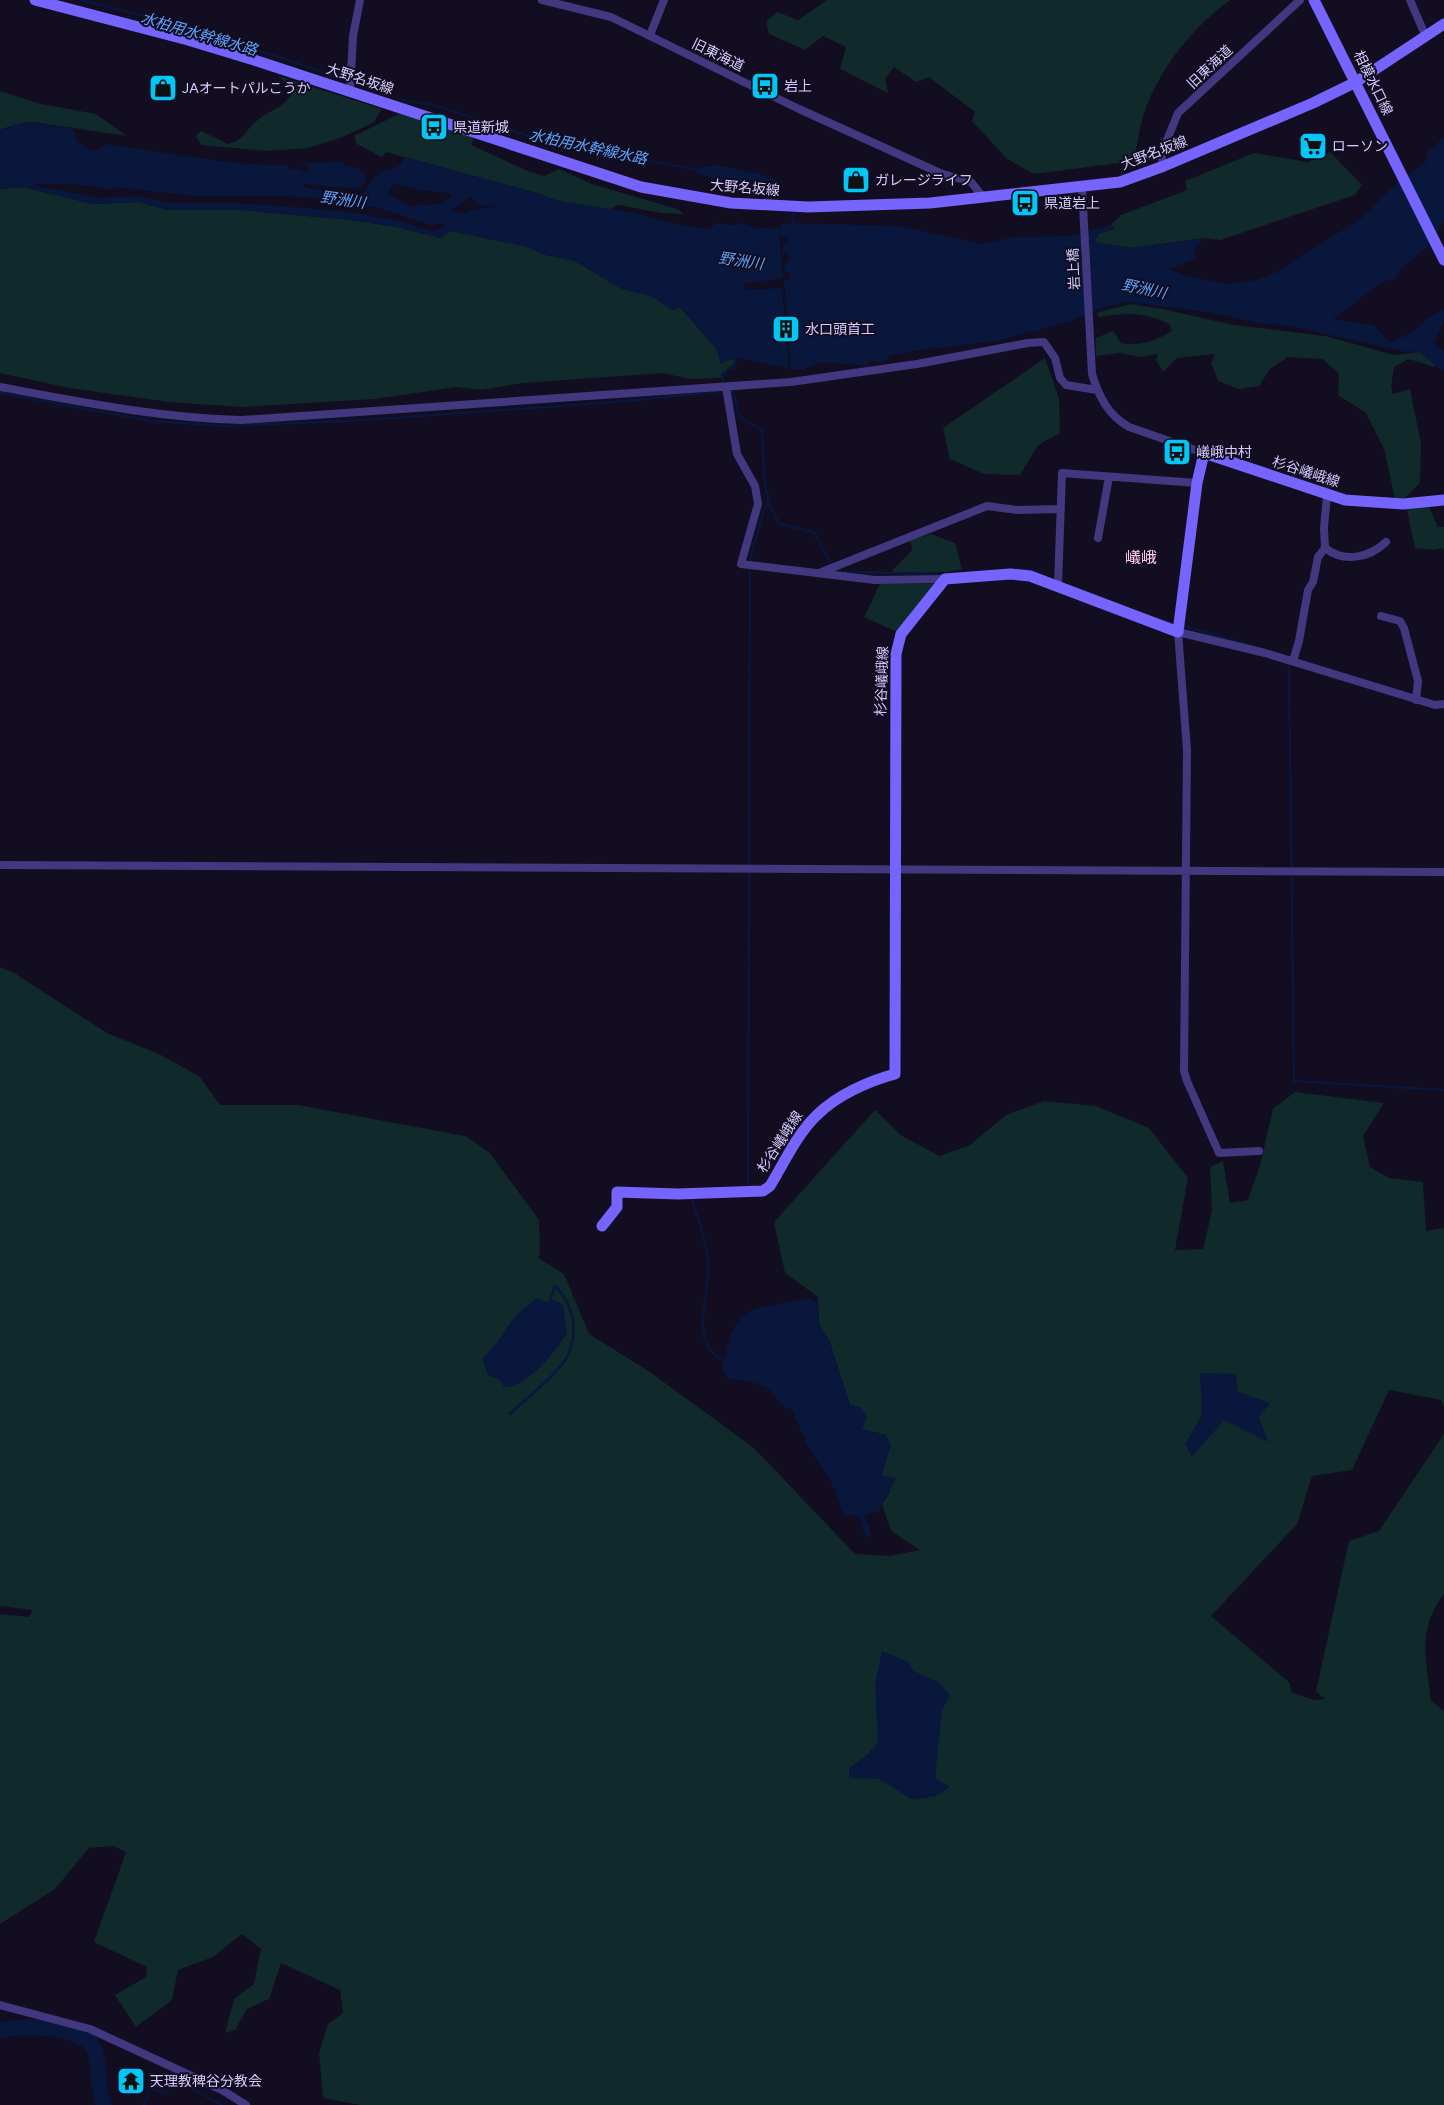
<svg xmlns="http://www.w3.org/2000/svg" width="1444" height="2105" font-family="Figtree,'Noto Sans JP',sans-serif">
<rect width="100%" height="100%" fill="#120d20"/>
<!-- green -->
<path fill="#10292a" d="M 827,0 L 1230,0 C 1192,28 1158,70 1143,116 C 1139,130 1137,146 1134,161 L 1034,174 L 1007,159 L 972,121 L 975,112 L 929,77 L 916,82 L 894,67 L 885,79 L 888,93 L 840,69 L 846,47 L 823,36 L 805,50 L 769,34 L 766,22 L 777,12 L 798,20 Z
M 278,76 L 382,109 L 373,123 L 340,138 L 308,148 L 266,151 L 201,145 L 196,136 L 201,131 L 228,144 C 247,139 244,130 258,120 C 274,107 283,110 294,90 Z
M 0,91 L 41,104 L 96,114 L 127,136 L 32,122 L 0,129 Z
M 401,113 L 475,134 L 471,145 L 528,171 L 544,176 L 559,169 L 592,184 L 677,209 L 685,214 L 661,213 L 618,205 L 610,209 L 585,206 L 559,201 L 533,192 L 386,152 L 382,157 L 357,144 L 354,136 Z
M 1330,152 L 1362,185 L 1355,195 L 1220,240 L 1204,238 L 1133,248 L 1098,243 L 1095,240 L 1099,234 L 1114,229 L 1111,225 L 1121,215 L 1187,190 L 1185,181 L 1254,153 L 1308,162 Z
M 23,187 L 93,204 L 139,202 L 168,210 L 241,210 L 351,220 L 397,227 L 441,238 L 451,231 L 528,247 L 542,254 L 575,261 L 622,289 L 651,296 L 673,310 L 680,307 L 716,348 L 723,364 L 724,361 L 735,359 L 734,364 L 721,374 L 722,378 L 689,379 L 663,373 L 523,383 L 482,390 L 457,387 L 375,399 L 242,407 L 169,402 L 69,388 L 0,373 L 0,189 Z
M 1131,304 L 1162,309 L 1234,325 L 1325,336 L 1394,355 L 1439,350 L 1444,359 L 1434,367 L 1409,359 L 1394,367 L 1391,387 L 1393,394 L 1410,389 L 1421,444 L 1420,483 L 1404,499 L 1395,499 L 1384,449 L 1366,413 L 1338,395 L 1339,374 L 1323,359 L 1288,357 L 1270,369 L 1259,386 L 1239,389 L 1218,381 L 1211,363 L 1215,354 L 1177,358 L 1163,372 L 1156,360 L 1158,354 L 1141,357 L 1120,353 L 1096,356 L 1096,338 L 1113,331 L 1121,343 C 1140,346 1156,341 1172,331 L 1169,324 C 1143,311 1127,313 1099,317 L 1096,313 Z
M 1045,358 L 1059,398 L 1060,433 L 1038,445 L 1020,475 L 984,474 L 950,459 L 943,428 Z
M 1428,505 L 1438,527 L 1444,527 L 1444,550 L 1442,548 L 1435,550 L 1415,548 L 1407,509 Z
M 931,534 L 955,543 L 962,569 L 947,572 L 891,572 L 912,550 L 910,540 Z
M 880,584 L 934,584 L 897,632 L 864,617 Z
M 0,967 L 14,973 L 107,1033 L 159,1054 L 199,1076 L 220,1105 L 298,1105 L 465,1136 L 489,1152 L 539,1220 L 540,1255 L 537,1257 L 564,1274 L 589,1334 L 650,1372 L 754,1448 L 855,1554 L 890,1556 L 920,1550 L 891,1531 L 882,1504 L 890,1492 L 882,1475 L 886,1435 L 862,1429 L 850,1405 L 829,1340 L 819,1325 L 818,1297 L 785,1273 L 774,1222 L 875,1110 L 902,1136 L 940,1156 L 970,1145 L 1006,1115 L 1044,1101 L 1096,1106 L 1149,1128 L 1188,1178 L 1175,1250 L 1203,1249 L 1212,1211 L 1210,1167 L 1223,1161 L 1230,1203 L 1248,1200 L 1260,1165 L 1273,1109 L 1295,1092 L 1384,1103 L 1363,1136 L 1370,1167 L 1389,1178 L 1423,1182 L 1426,1231 L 1444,1228 L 1444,1408 L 1441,1400 L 1389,1390 L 1352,1470 L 1312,1476 L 1297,1524 L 1211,1616 L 1290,1683 L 1291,1692 L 1314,1700 L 1325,1699 L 1316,1691 L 1349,1541 L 1379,1531 L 1444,1434 L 1444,1594 C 1417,1628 1426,1660 1431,1701 L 1444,1711 L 1444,2105 L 361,2105 L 323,2098 L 319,2053 L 328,2024 L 343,2013 L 340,1990 L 281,1963 L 269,1999 L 247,2009 L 235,2030 L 225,2033 L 234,1999 L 254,1984 L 261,1949 L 242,1934 L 213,1957 L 178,1970 L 172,2000 L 136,2027 L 115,1995 L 146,1977 L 147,1967 L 94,1942 L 126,1852 L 114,1846 L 89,1848 L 55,1889 L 0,1924 L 0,1614 L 29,1617 L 33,1610 L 0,1606 Z"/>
<!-- water -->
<path fill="#09173d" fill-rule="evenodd" d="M 26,122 L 72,128 L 78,142 L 91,151 L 102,148 L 104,144 C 165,151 225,166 286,165 L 290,169 L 299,169 L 304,172 L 310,169 L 310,166 L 298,164 L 340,161 L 344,163 L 344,165 L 355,167 L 365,173 L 365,182 L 358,189 L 304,184 L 303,186 L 325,192 L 361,194 L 366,191 L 373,178 L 386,169 L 389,171 L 399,166 L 405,157 L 533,192 L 559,201 L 631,212 L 679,225 L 711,229 L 715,223 L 732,225 L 742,223 L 757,228 L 779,227 L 783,278 L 743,284 L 745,290 L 782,288 L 789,369 L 741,358 L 738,360 L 734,370 L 729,370 L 722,378 L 722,372 L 732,366 L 735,359 L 726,360 L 721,364 L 716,348 L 681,307 L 673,310 L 651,296 L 622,289 L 575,261 L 542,254 L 528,247 L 451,231 L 441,238 L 397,227 L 351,220 L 241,210 L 168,210 L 139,202 L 93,204 L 23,187 L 0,189 L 0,129 L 11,129 L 13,125 ZM 35,184 L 87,185 L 113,190 L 115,187 L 196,196 L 283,196 L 315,198 L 358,208 L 363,206 L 375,207 L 434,226 L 444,216 L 470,197 L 477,205 L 496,207 C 486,208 475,207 463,213 C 452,218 445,230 433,231 L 393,219 L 344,211 L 237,203 L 171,203 L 137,196 L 100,198 L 35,186 ZM 397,184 L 416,190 L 451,193 L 451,198 L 447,198 L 441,204 L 432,203 L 427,208 L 414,208 L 388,194 L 392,186 Z
M 1444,137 L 1444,220 L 1429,246 L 1403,267 L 1395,280 L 1384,281 L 1333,319 L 1373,325 L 1390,342 L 1414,332 L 1426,319 L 1444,309 L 1444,321 L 1431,350 L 1406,352 L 1285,325 L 1262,324 L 1218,314 L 1130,302 L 1103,307 L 1069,322 L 997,341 L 913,351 L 900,355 L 897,353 L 889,356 L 884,362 L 870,361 L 867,366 L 821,362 L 802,370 L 791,369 L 784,280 L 790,279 L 789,272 L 785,272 L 784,263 L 789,262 L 788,253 L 783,254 L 783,244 L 787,244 L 787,236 L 781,236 L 780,225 L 794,223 L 900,226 L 981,244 L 1014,237 L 1071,236 L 1111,225 L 1115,228 L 1099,234 L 1095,240 L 1098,243 L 1133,248 L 1204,238 L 1195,249 L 1195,259 L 1169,269 L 1183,275 L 1228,284 L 1257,280 L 1277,272 L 1363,217 L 1390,189 L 1425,163 L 1428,152 Z
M 716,165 L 757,173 L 778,181 L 776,188 C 747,186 723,185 696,172 L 697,168 Z
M 537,1298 L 548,1303 L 550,1299 L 563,1304 L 567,1333 C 556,1351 527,1388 504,1387 L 500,1380 L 488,1375 L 483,1361 L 484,1357 L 496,1344 L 515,1316 Z
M 810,1298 L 818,1302 L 819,1324 L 829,1340 L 850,1405 L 860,1407 L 867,1417 L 862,1429 L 886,1435 L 891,1445 L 882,1475 L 896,1478 L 878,1512 L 863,1515 L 870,1526 L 871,1535 L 867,1539 L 860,1519 L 852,1514 L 844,1516 L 830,1478 L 809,1449 L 792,1410 C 774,1404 780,1397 768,1389 C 757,1381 741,1381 728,1378 L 722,1370 C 726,1355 729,1331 740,1319 C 752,1305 791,1302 810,1298 Z
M 1200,1373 L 1236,1374 L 1238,1392 L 1270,1403 L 1259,1417 L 1268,1442 L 1224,1420 L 1192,1457 L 1185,1444 L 1202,1415 Z
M 882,1651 L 908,1662 L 914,1671 L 938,1682 L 950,1695 L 942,1710 L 935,1778 L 950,1787 L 936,1796 L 913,1800 L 879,1779 L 849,1778 L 849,1768 L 868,1754 L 878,1742 L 875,1684 Z"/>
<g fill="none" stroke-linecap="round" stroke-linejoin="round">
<!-- stream -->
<path stroke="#09173d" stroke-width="2.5" d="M 81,0 C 170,21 258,49 345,80
M 402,100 L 433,105 L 548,142 L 698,170
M 792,215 L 794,223
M 723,385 L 723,374
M 732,387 L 738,413 L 742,419 L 762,430 L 764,477 L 769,503 L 764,510 L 750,559 L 748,1189
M 0,393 L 151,421 L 225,426 L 365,420 L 615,402 L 716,392 L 718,390
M 769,503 L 779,524 L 814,532 L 829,560 L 841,572 L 946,574
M 1009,569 L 1031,570 L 1044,576
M 1164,621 L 1176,624
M 1183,626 L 1260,648
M 1289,663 L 1294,1081 L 1444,1090
M 691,1196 C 697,1217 706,1239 708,1261 C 712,1292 685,1343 725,1361
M 510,1414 C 524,1400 559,1373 567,1357 C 579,1332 574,1305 555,1286 L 550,1299
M 144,2105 L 150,2088 L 166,2093 L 175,2079 L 222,2105"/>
<!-- river -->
<path stroke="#09173d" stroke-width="16" d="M 421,212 L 475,224
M 1411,343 L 1420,342 L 1444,362
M 0,2031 C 20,2024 83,2026 94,2048 C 101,2066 96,2087 104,2105"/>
<!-- street -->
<path stroke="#41387f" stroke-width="8" d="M 542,0 L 611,17 L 799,109 L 940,173 L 971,182 L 983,197
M 1410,0 L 1426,37
M 650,35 L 664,0
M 350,92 L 353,36 L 360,0
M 1164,166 L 1161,155 L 1178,113 L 1300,0
M 1082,187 L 1092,374 C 1099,397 1108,415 1129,427 L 1204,453
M 0,387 C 81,402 160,418 242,420 L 791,382 L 917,364 L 1028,343 L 1044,342 L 1055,358 L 1060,378 L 1066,385 L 1097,390
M 726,387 L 737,454 L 755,486 L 758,504 L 741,564 L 875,580 L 945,579
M 1098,538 L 1109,477
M 1325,548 C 1344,563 1369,558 1386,542
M 819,573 L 987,506 L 1017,510 L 1061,509
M 1058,585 L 1062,473 L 1197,483
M 1381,616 L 1400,621 L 1404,628 L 1418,681 L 1416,700
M 1293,661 L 1299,641 L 1308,590 L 1313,582 L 1318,557 L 1325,548 L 1324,528 L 1327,495
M 0,865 L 1444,872
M 1259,1151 L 1219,1153 L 1187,1081 L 1184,1071 L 1187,750 L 1178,632 L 1265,653 L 1435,705 L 1444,704
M 0,2005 L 90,2029 L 222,2090 L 246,2105"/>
<!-- secondary -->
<path stroke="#7664fe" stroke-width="11" d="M 35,0 L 188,40 L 254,60 L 641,187 L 731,203 L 808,207 L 930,203 L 1120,182 L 1164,166 L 1313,103 L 1356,82 L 1444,24
M 1314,0 L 1444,260
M 602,1226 L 617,1207 L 617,1192 L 678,1194 L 763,1191 L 770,1186 C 784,1163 797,1134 817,1115 C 837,1095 869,1081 895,1074 L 896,654 L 901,634 L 945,579 L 1010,574 L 1030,576 L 1178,632 L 1197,483 L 1204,453 L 1345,500 L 1403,504 L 1444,500"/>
</g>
<!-- icons -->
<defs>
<symbol id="bus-square" viewBox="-11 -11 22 22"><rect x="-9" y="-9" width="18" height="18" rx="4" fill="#02c7f6" stroke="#120d20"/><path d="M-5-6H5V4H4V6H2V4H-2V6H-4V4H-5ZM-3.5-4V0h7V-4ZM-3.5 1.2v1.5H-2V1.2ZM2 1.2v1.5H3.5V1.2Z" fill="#111"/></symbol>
<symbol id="shop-square" viewBox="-11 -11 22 22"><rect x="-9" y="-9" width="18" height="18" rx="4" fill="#02c7f6" stroke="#120d20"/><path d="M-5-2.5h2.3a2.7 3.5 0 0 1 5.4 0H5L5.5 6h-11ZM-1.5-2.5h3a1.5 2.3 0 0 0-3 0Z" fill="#111"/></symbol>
<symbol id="supermarket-square" viewBox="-11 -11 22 22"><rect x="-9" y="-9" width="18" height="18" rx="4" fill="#02c7f6" stroke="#120d20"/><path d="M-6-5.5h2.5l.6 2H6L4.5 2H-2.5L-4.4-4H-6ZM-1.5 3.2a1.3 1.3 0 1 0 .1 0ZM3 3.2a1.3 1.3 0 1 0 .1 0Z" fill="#111"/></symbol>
<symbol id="building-square" viewBox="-11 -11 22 22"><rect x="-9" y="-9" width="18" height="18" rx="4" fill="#02c7f6" stroke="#120d20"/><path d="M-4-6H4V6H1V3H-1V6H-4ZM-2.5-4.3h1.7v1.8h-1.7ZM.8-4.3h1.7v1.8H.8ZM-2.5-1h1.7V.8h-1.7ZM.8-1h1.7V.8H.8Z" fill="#111"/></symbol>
<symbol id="temple-square" viewBox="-11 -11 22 22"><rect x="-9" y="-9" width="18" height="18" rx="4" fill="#02c7f6" stroke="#120d20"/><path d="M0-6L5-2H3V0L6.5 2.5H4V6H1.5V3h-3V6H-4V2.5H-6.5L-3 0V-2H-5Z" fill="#111"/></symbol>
</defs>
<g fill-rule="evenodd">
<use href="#bus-square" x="749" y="70" width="32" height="32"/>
<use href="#shop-square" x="147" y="72" width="32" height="32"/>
<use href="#bus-square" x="418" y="111" width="32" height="32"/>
<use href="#supermarket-square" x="1297" y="130" width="32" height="32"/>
<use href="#shop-square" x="840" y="164" width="32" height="32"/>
<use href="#bus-square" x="1009" y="187" width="32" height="32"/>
<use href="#building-square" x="770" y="313" width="32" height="32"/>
<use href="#bus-square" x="1161" y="436" width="32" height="32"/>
<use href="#temple-square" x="115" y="2065" width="32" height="32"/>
</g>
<g text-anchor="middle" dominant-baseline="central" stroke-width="4" stroke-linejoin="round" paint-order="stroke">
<!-- street labels -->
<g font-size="14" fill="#d7ccff" stroke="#120d20">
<text transform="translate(718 55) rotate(26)">旧東海道</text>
<text transform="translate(1210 67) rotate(-43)">旧東海道</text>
<text transform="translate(360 79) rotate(18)">大野名坂線</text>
<text transform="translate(1373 83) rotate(64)">相模水口線</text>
<text transform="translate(1154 153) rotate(-21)">大野名坂線</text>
<text transform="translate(745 188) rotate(5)">大野名坂線</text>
<text transform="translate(1074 269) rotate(-93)">岩上橋</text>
<text transform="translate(1306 472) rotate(18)">杉谷嶬峨線</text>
<text transform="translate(882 681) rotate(-88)">杉谷嶬峨線</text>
<text transform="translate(780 1142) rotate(-57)">杉谷嶬峨線</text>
</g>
<!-- poi labels -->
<g font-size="14" fill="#d7ccff" stroke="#120d20" text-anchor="start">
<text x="784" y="86">岩上</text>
<text x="182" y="88">JAオートパルこうか</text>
<text x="453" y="127">県道新城</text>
<text x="1332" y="146">ローソン</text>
<text x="875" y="180">ガレージライフ</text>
<text x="1044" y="203">県道岩上</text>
<text x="805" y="329">水口頭首工</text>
<text x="1196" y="452">嶬峨中村</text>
<text x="150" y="2081">天理教稗谷分教会</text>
</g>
<!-- water labels -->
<g font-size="15" font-style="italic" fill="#5ba4fe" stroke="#120d20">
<text transform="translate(199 34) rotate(16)">水柏用水幹線水路</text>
<text transform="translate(588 147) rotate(12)">水柏用水幹線水路</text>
<text transform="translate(343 200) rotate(8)">野洲川</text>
<text transform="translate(741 261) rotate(8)">野洲川</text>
<text transform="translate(1144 289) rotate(12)">野洲川</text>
</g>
<!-- quarter labels -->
<g font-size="16" fill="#ffcee9" stroke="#120d20">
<text x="1141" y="557">嶬峨</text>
</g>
</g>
</svg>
